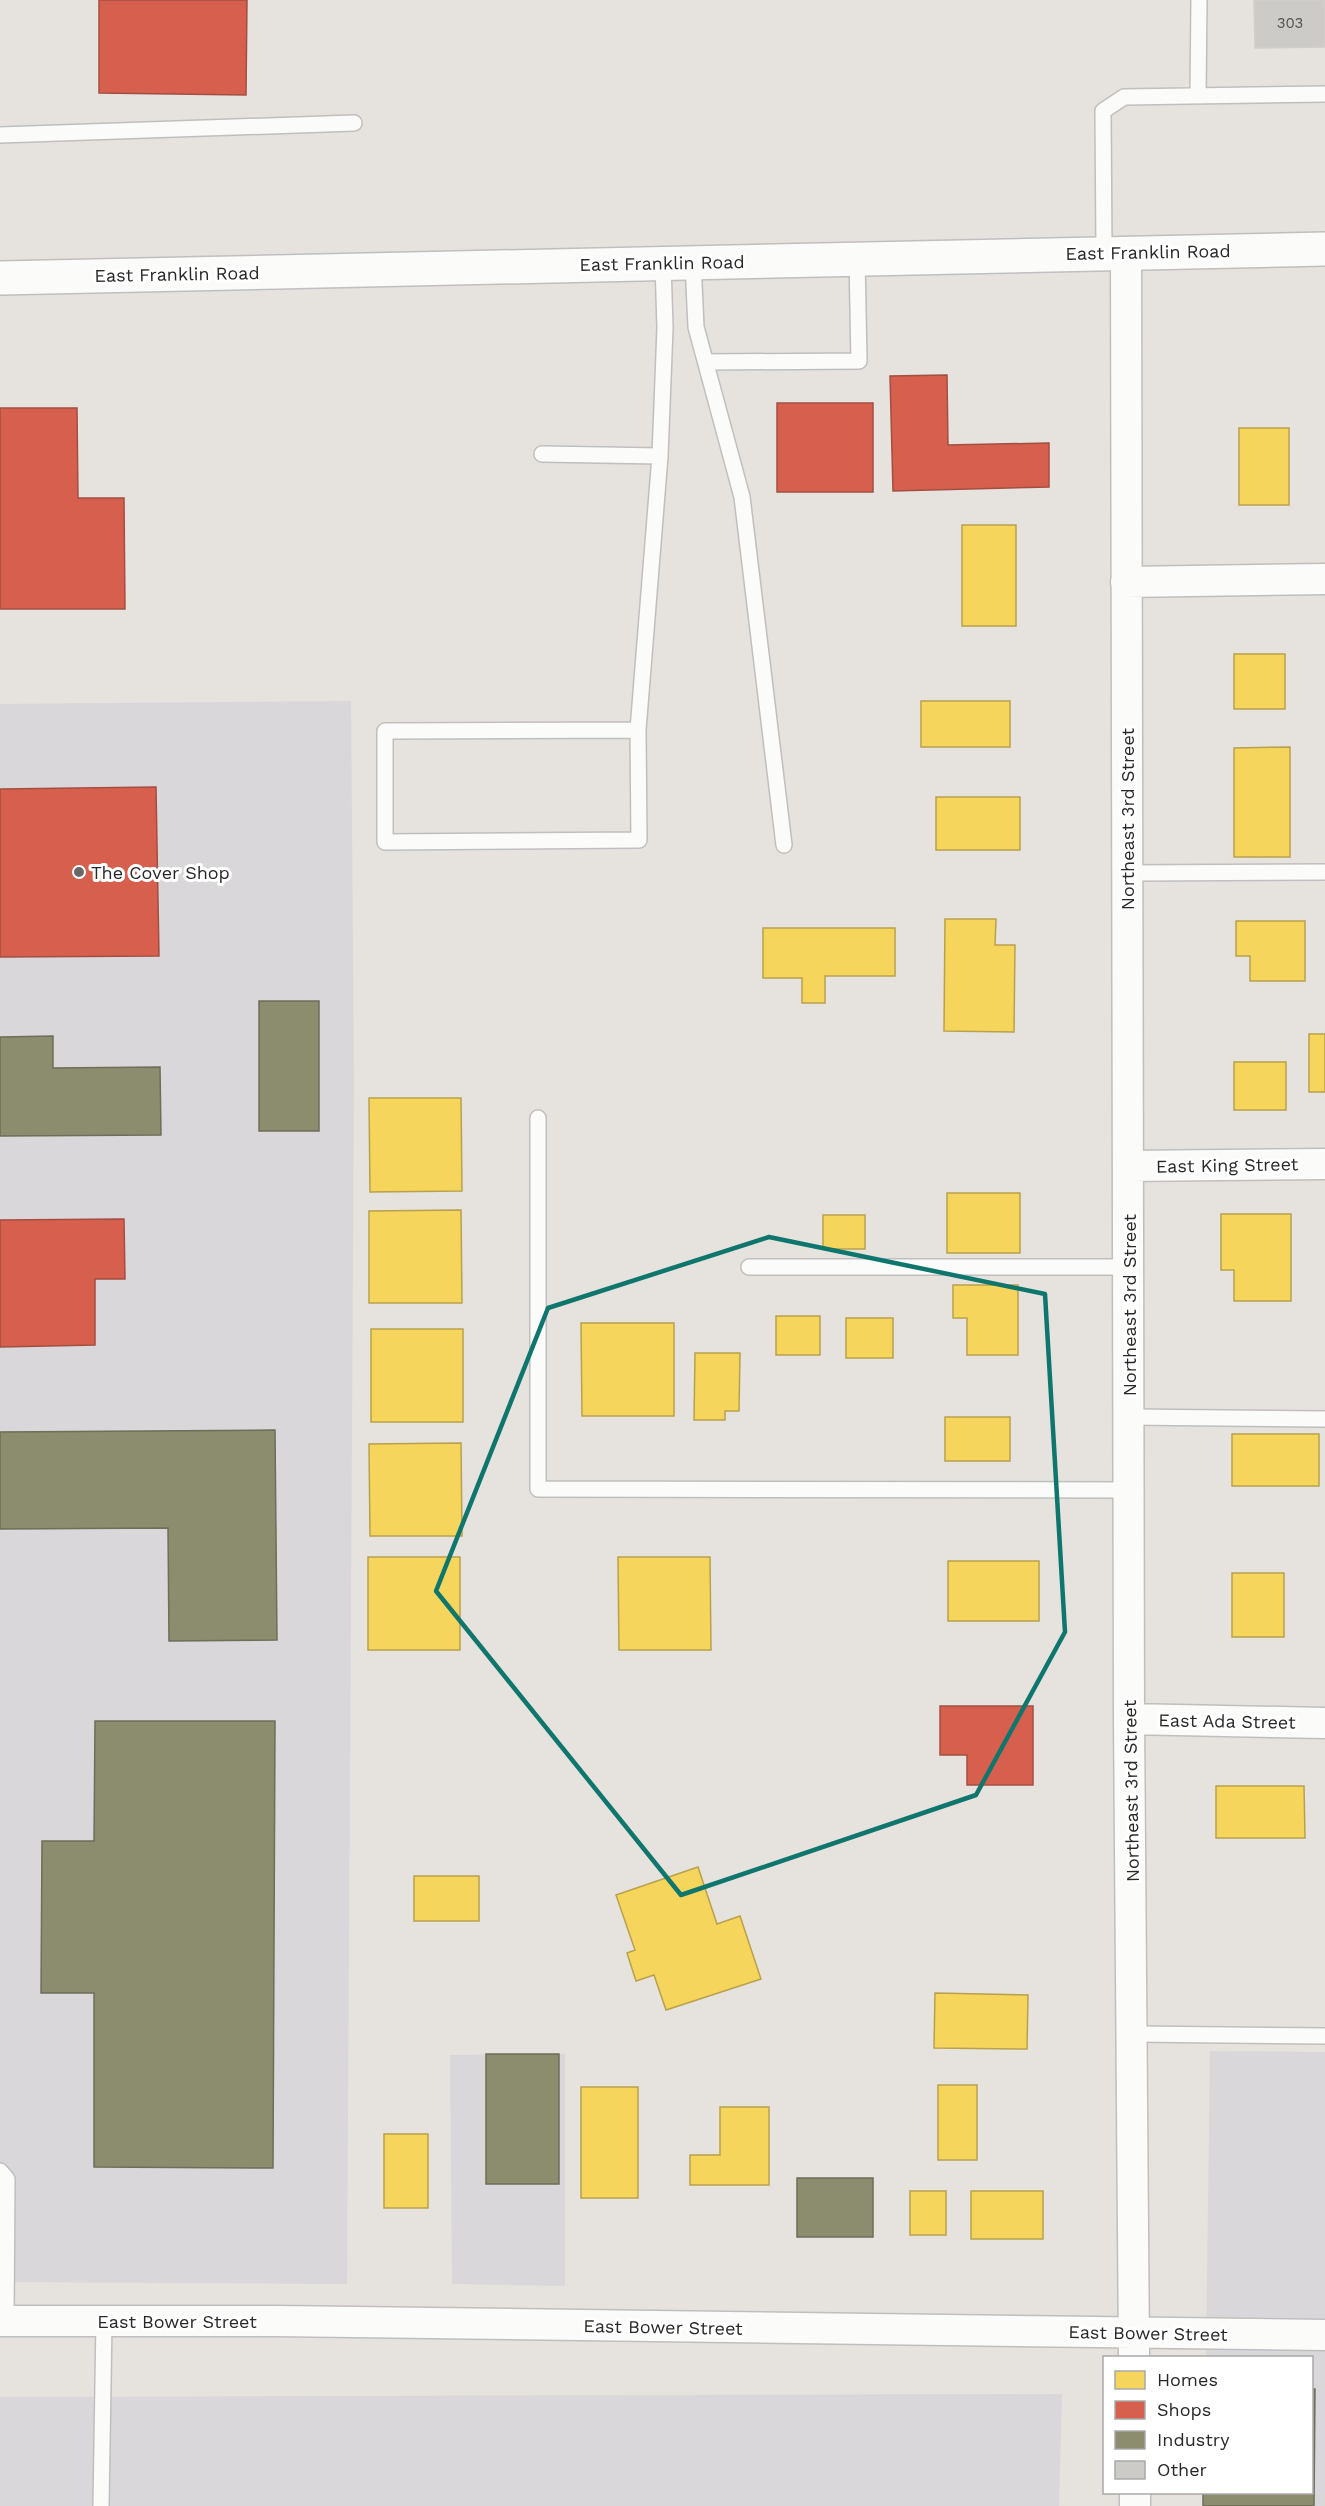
<svg xmlns="http://www.w3.org/2000/svg" width="1325" height="2506" font-family="'Work Sans',sans-serif">
<rect width="100%" height="100%" fill="#e6e2de"/>
<!-- industrial -->
<path fill="#d9d7d9" d="M 351,701 L 354,1082 L 347,2284 L 0,2282 L 0,704 Z
M 1210,2051 L 1325,2052 L 1325,2506 L 1204,2506 L 1312,2492 L 1312,2358 L 1206,2357 Z
M 565,2054 L 565,2286 L 452,2284 L 450,2055 Z
M 1062,2394 L 1059,2506 L 0,2506 L 0,2397 Z"/>
<!-- homes -->
<path fill="#f6d55c" stroke="#b8a14c" stroke-width="1.5" d="M 1239,428 L 1289,428 L 1289,505 L 1239,505 Z
M 962,525 L 1016,525 L 1016,626 L 962,626 Z
M 1234,654 L 1285,654 L 1285,709 L 1234,709 Z
M 921,701 L 1010,701 L 1010,747 L 921,747 Z
M 1290,747 L 1290,857 L 1234,857 L 1234,748 Z
M 936,797 L 1020,797 L 1020,850 L 936,850 Z
M 945,919 L 996,919 L 995,945 L 1015,945 L 1014,1032 L 944,1031 Z
M 1236,921 L 1305,921 L 1305,981 L 1250,981 L 1250,956 L 1236,956 Z
M 763,928 L 895,928 L 895,976 L 825,976 L 825,1003 L 802,1003 L 802,978 L 763,978 Z
M 1309,1034 L 1325,1034 L 1325,1092 L 1309,1092 Z
M 1234,1062 L 1286,1062 L 1286,1110 L 1234,1110 Z
M 369,1098 L 461,1098 L 462,1191 L 370,1192 Z
M 947,1193 L 1020,1193 L 1020,1253 L 947,1253 Z
M 461,1210 L 462,1303 L 369,1303 L 369,1211 Z
M 1221,1214 L 1291,1214 L 1291,1301 L 1234,1301 L 1234,1270 L 1221,1270 Z
M 823,1215 L 865,1215 L 865,1249 L 823,1249 Z
M 953,1285 L 1018,1285 L 1018,1355 L 967,1355 L 967,1318 L 953,1318 Z
M 776,1316 L 820,1316 L 820,1355 L 776,1355 Z
M 846,1318 L 893,1318 L 893,1358 L 846,1358 Z
M 581,1323 L 674,1323 L 674,1416 L 582,1416 Z
M 371,1329 L 463,1329 L 463,1422 L 371,1422 Z
M 695,1353 L 740,1353 L 739,1411 L 725,1411 L 725,1420 L 694,1420 Z
M 945,1417 L 1010,1417 L 1010,1461 L 945,1461 Z
M 1232,1434 L 1319,1434 L 1319,1486 L 1232,1486 Z
M 461,1443 L 462,1536 L 370,1536 L 369,1444 Z
M 368,1557 L 460,1557 L 460,1650 L 368,1650 Z
M 618,1557 L 710,1557 L 711,1650 L 619,1650 Z
M 948,1561 L 1039,1561 L 1039,1621 L 948,1621 Z
M 1232,1573 L 1284,1573 L 1284,1637 L 1232,1637 Z
M 1216,1786 L 1304,1786 L 1305,1838 L 1216,1838 Z
M 698,1867 L 717,1924 L 740,1916 L 761,1979 L 666,2010 L 654,1975 L 636,1981 L 627,1953 L 635,1950 L 616,1895 Z
M 414,1876 L 479,1876 L 479,1921 L 414,1921 Z
M 935,1993 L 1028,1995 L 1027,2049 L 934,2048 Z
M 938,2085 L 977,2085 L 977,2160 L 938,2160 Z
M 581,2087 L 638,2087 L 638,2198 L 581,2198 Z
M 720,2107 L 769,2107 L 769,2185 L 690,2185 L 690,2155 L 720,2155 Z
M 384,2134 L 428,2134 L 428,2208 L 384,2208 Z
M 910,2191 L 946,2191 L 946,2235 L 910,2235 Z
M 971,2191 L 1043,2191 L 1043,2239 L 971,2239 Z"/>
<!-- shops -->
<path fill="#d6604d" stroke="#a24f42" stroke-width="1.5" d="M 99,0 L 247,0 L 246,95 L 99,93 Z
M 947,375 L 948,445 L 1049,443 L 1049,487 L 893,491 L 890,376 Z
M 777,403 L 873,403 L 873,492 L 777,492 Z
M 0,408 L 77,408 L 78,498 L 124,498 L 125,609 L 0,609 Z
M 156,787 L 159,956 L 0,957 L 0,789 Z
M 124,1219 L 125,1279 L 95,1279 L 95,1345 L 0,1347 L 0,1220 Z
M 940,1706 L 1033,1706 L 1033,1785 L 967,1785 L 967,1755 L 940,1755 Z"/>
<!-- industry -->
<path fill="#8c8c6e" stroke="#6e6e59" stroke-width="1.5" d="M 259,1001 L 319,1001 L 319,1131 L 259,1131 Z
M 53,1036 L 53,1068 L 160,1067 L 161,1135 L 0,1136 L 0,1037 Z
M 275,1430 L 277,1640 L 169,1641 L 168,1528 L 0,1529 L 0,1432 Z
M 95,1721 L 275,1721 L 273,2168 L 94,2167 L 94,1993 L 41,1993 L 42,1841 L 94,1841 Z
M 486,2054 L 559,2054 L 559,2184 L 486,2184 Z
M 797,2178 L 873,2178 L 873,2237 L 797,2237 Z
M 1312,2389 L 1315,2389 L 1314,2506 L 1203,2506 L 1203,2492 L 1312,2492 Z"/>
<!-- building -->
<path fill="#cdcbc8" stroke="#d1ceca" stroke-width="1.5" d="M 1254,0 L 1325,0 L 1325,47 L 1255,48 Z"/>
<g fill="none" stroke-linecap="round" stroke-linejoin="round">
<defs>
<path id="lane" d="M 1198,96 L 1199,0
M 0,135 L 354,123
M 1104,253 L 1103,111 L 1124,97 L 1325,94
M 693,262 L 696,327 L 742,497 L 784,845
M 706,362 L 859,361 L 857,258
M 542,454 L 660,456
M 638,730 L 385,731 L 385,842 L 639,840 L 638,730 L 660,456 L 665,328 L 663,263
M 1128,873 L 1325,872
M 538,1118 L 538,1489 L 1130,1490
M 749,1267 L 1129,1267
M 1129,1417 L 1325,1419
M 1133,2034 L 1325,2036
M 0,2171 L 7,2179 L 6,2321
M 101,2506 L 104,2321"/>
<path id="street" d="M 1126,253 L 1129,1719 L 1134,2358
M 1126,582 L 1325,579
M 1129,1166 L 1325,1164
M 1129,1719 L 1325,1723
M 0,2321 L 276,2321 L 1325,2335
M 1135,2492 L 1135,2506"/>
<path id="secondary" d="M 0,278 L 1325,249"/>
</defs>
<!-- lane casing -->
<use href="#lane" stroke="#c0bfbf" stroke-width="18"/>
<!-- street casing -->
<use href="#street" stroke="#c0bfbf" stroke-width="33"/>
<!-- secondary casing -->
<use href="#secondary" stroke="#c0bfbf" stroke-width="36"/>
<!-- lane -->
<use href="#lane" stroke="#fbfbfa" stroke-width="15"/>
<!-- street -->
<use href="#street" stroke="#fbfbfa" stroke-width="30"/>
<!-- secondary -->
<use href="#secondary" stroke="#fbfbfa" stroke-width="33"/>
</g>
<!-- marked area -->
<path fill="none" stroke="#0f766e" stroke-width="4.5" stroke-linejoin="round" d="M 769,1237 L 1045,1294 L 1065,1632 L 976,1795 L 681,1895 L 436,1591 L 548,1308 Z"/>
<!-- markers -->
<circle fill="#6a6968" stroke="#fff" stroke-width="2" cx="79" cy="872" r="6"/>
<g text-anchor="middle" dominant-baseline="central" stroke-width="6" stroke-linejoin="round" paint-order="stroke">
<!-- number labels -->
<g font-size="15" fill="#525251">
<text x="1290" y="23">303</text>
</g>
<!-- street labels -->
<g font-size="18" fill="#282828" stroke="#fff">
<text transform="translate(1148 252) rotate(-1)">East Franklin Road</text>
<text transform="translate(662 263) rotate(-1)">East Franklin Road</text>
<text transform="translate(177 274) rotate(-1)">East Franklin Road</text>
<text transform="translate(1127 819) rotate(-90)">Northeast 3rd Street</text>
<text transform="translate(1227 1165) rotate(-1)">East King Street</text>
<text transform="translate(1129 1305) rotate(-90)">Northeast 3rd Street</text>
<text transform="translate(1227 1721) rotate(1)">East Ada Street</text>
<text transform="translate(1131 1791) rotate(-91)">Northeast 3rd Street</text>
<text x="177" y="2321">East Bower Street</text>
<text transform="translate(663 2327) rotate(1)">East Bower Street</text>
<text transform="translate(1148 2333) rotate(1)">East Bower Street</text>
</g>
<!-- poi labels -->
<g font-size="18" fill="#282828" stroke="#fff" text-anchor="start">
<text x="91" y="872">The Cover Shop</text>
</g>
</g>
<!-- legend -->
<rect x="1103" y="2356" width="210" height="138" fill="#ffffff" stroke="#a9a9a9" stroke-width="1.5"/>
<rect x="1115" y="2371" width="30" height="18" fill="#f6d55c" stroke="#a9a9a9" stroke-width="1.5"/>
<text x="1157" y="2386" font-size="18" fill="#282828">Homes</text>
<rect x="1115" y="2401" width="30" height="18" fill="#d6604d" stroke="#a9a9a9" stroke-width="1.5"/>
<text x="1157" y="2416" font-size="18" fill="#282828">Shops</text>
<rect x="1115" y="2431" width="30" height="18" fill="#8c8c6e" stroke="#a9a9a9" stroke-width="1.5"/>
<text x="1157" y="2446" font-size="18" fill="#282828">Industry</text>
<rect x="1115" y="2461" width="30" height="18" fill="#cdcbc8" stroke="#a9a9a9" stroke-width="1.5"/>
<text x="1157" y="2476" font-size="18" fill="#282828">Other</text>
</svg>
